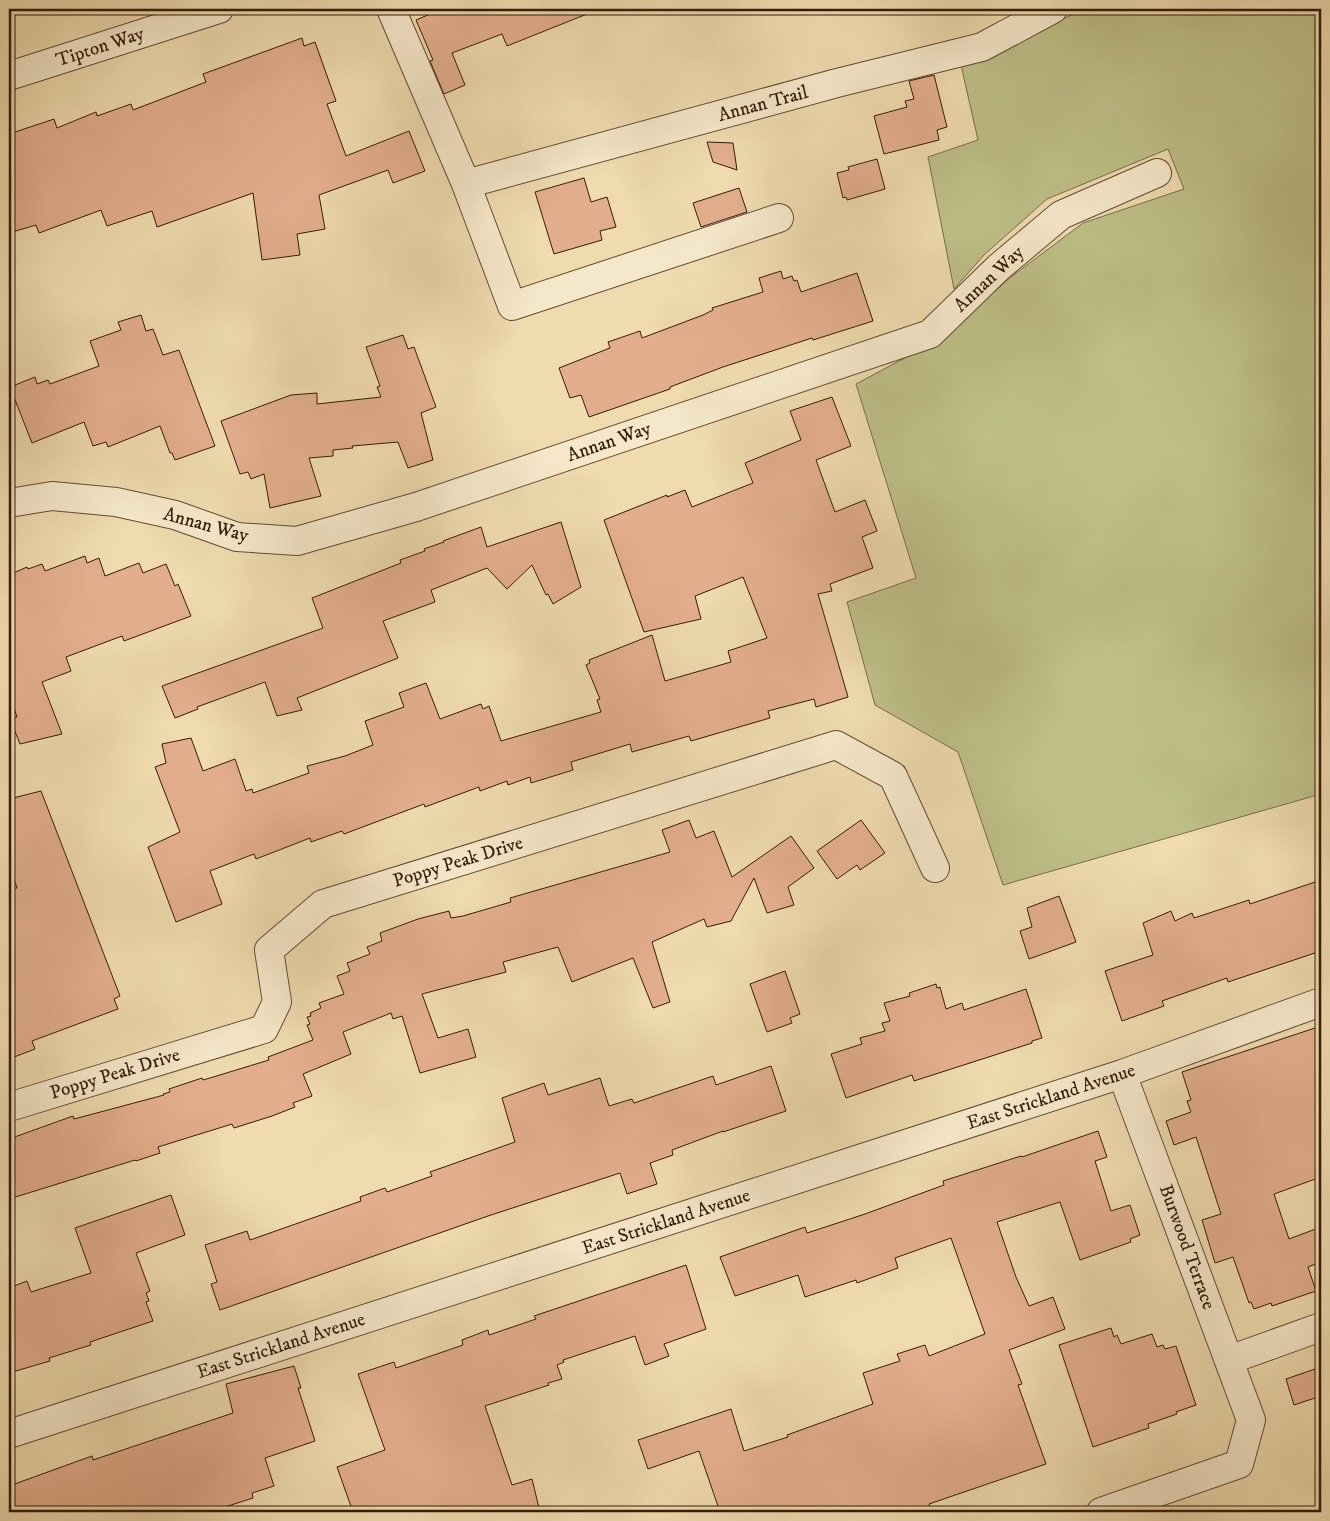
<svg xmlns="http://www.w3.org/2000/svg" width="1330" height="1521" font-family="'IM FELL DW Pica',serif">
<rect width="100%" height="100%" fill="#efdbae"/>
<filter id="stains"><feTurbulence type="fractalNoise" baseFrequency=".004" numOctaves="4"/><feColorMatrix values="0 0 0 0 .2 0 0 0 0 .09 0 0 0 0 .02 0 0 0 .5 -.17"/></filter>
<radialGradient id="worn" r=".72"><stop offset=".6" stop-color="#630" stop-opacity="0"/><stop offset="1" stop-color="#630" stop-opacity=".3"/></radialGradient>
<!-- green -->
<path fill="#bebf87" stroke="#7a6d48" d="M 1085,9 L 1321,9 L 1321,794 L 1003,885 L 958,752 L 875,705 L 847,602 L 916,578 L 856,384 L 942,338 L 1011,277 L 1083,223 L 1184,189 L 1168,149 L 1047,199 L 984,255 L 954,289 L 928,157 L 978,140 L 961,65 Z"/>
<!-- building -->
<path fill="#e3ae8d" stroke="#351b0a" d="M 442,9 L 597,9 L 597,10 L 507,46 L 502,34 L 452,53 L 465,85 L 444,94 L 430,61 L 433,60 L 416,20 Z
M 302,38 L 304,46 L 315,42 L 336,101 L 327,104 L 346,156 L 409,131 L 425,171 L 393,183 L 388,170 L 319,195 L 325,229 L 297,234 L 300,255 L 262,260 L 253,193 L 157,227 L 152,211 L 107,226 L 101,210 L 39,233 L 36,225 L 9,233 L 9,134 L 54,119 L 57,128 L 96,112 L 97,116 L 131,104 L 133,110 L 206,82 L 203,74 Z
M 934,75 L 947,127 L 937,130 L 939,140 L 884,154 L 874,116 L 907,107 L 905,101 L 914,99 L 909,81 Z
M 707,142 L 733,143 L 737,170 L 713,162 Z
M 877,159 L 885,189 L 847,200 L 846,197 L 843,198 L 837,173 L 849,170 L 848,167 Z
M 584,178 L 591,202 L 607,197 L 616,227 L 600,231 L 602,240 L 554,254 L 535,192 Z
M 739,188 L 747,212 L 701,227 L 693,203 Z
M 781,271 L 783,279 L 792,276 L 794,281 L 797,280 L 801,292 L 857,273 L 873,321 L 813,340 L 812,338 L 723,367 L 670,387 L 670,389 L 589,417 L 581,395 L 570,398 L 559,368 L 610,348 L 608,342 L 640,331 L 642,338 L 703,315 L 713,310 L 712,308 L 763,292 L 759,278 Z
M 141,315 L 146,331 L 153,329 L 163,355 L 179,350 L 215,446 L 175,460 L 172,453 L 170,453 L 160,426 L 108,447 L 106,442 L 93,446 L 84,422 L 32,443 L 10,387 L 35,377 L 37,384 L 48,380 L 50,384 L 99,366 L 90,341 L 121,330 L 118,322 Z
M 403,335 L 408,349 L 414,347 L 436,407 L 421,413 L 433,460 L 408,468 L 398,442 L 352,446 L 353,448 L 333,450 L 333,456 L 309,458 L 321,496 L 270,508 L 264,474 L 251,479 L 248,472 L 240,474 L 221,421 L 291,395 L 317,393 L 317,404 L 381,397 L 377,387 L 380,386 L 366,347 Z
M 832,397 L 851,446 L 816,460 L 835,512 L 865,500 L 877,531 L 862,537 L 873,568 L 830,584 L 832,591 L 818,594 L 848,697 L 816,707 L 814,699 L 768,711 L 770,718 L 691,741 L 689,736 L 632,752 L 630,744 L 571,762 L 573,770 L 531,783 L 530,777 L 508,785 L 507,781 L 480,791 L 479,787 L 425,807 L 424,804 L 344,834 L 342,831 L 311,842 L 310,838 L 256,859 L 254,854 L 210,871 L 222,904 L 176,922 L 148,847 L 180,832 L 155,767 L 166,763 L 162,744 L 191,738 L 203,771 L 235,759 L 246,791 L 252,789 L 253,793 L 309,773 L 307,766 L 345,756 L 373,745 L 365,721 L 404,707 L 399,693 L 426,683 L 440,719 L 481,704 L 483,709 L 489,706 L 501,741 L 601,712 L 597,700 L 600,699 L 586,665 L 590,663 L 589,660 L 652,635 L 665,681 L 731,662 L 728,651 L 767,638 L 743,577 L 695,596 L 701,619 L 644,632 L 604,520 L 667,495 L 667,497 L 685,490 L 692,507 L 753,483 L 745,463 L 801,440 L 790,411 Z
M 561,522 L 581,587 L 553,604 L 548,594 L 546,595 L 532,565 L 507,589 L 487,568 L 431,590 L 435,602 L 383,621 L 398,658 L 297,698 L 302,710 L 277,716 L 265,682 L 197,707 L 198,709 L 175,718 L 162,686 L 323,628 L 312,598 L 401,563 L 400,560 L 425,551 L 424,549 L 444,542 L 443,541 L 481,527 L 487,547 Z
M 85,556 L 87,563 L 99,558 L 105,576 L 139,563 L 143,573 L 166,564 L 175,586 L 178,584 L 191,616 L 124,641 L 122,636 L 66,657 L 71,671 L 42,682 L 62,734 L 20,744 L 10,719 L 17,717 L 9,694 L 9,575 L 27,567 L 28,569 L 42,564 L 45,571 Z
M 41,791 L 120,996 L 114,999 L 118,1009 L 32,1041 L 35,1049 L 9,1059 L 9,889 L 17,888 L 9,865 L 9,799 Z
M 689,820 L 696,838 L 714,831 L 732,877 L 791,836 L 814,868 L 788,887 L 794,905 L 767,913 L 754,878 L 731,921 L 707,927 L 704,919 L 652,942 L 670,1002 L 653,1008 L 633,958 L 572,982 L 558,947 L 503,962 L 506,972 L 422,994 L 438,1038 L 468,1029 L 476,1057 L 420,1073 L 402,1016 L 393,1019 L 391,1013 L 343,1032 L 351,1054 L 303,1074 L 312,1096 L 293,1103 L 295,1107 L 272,1116 L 234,1128 L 232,1124 L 158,1147 L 160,1153 L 136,1161 L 135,1160 L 9,1199 L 9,1139 L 73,1116 L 74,1119 L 164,1095 L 163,1094 L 170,1092 L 169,1089 L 202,1078 L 203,1080 L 210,1078 L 269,1060 L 268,1057 L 313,1040 L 307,1025 L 310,1024 L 307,1017 L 311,1016 L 310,1013 L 321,1008 L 319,1003 L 344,994 L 337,976 L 350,971 L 347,963 L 370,954 L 367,947 L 382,941 L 380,933 L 418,919 L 449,911 L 451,918 L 463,916 L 511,902 L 510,898 L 670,852 L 662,830 Z
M 861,820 L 885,853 L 860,870 L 857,865 L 837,879 L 817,851 Z
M 1321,880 L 1321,951 L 1228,982 L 1227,978 L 1162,1001 L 1164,1006 L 1122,1021 L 1105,971 L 1153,955 L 1143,923 L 1171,911 L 1175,921 L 1192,913 L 1194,918 L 1249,900 L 1250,904 Z
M 1059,896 L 1076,942 L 1029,959 L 1020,931 L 1032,927 L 1027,908 Z
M 785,971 L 800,1014 L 790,1018 L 792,1023 L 767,1032 L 750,984 Z
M 936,984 L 937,988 L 940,987 L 946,1009 L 962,1003 L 964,1010 L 1026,989 L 1042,1038 L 1032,1041 L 1032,1043 L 914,1081 L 912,1075 L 846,1098 L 831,1054 L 862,1044 L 860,1038 L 885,1031 L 882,1023 L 890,1021 L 884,1003 L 910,996 L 909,993 Z
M 1321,1026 L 1321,1177 L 1274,1194 L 1289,1239 L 1321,1227 L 1321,1262 L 1308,1267 L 1316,1291 L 1272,1306 L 1271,1303 L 1254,1309 L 1251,1302 L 1249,1303 L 1233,1257 L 1215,1263 L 1202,1220 L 1221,1214 L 1196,1137 L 1174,1145 L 1166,1121 L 1191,1112 L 1187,1101 L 1191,1100 L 1182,1072 Z
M 771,1066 L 786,1111 L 723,1132 L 723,1131 L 672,1150 L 673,1155 L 650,1163 L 657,1184 L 627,1194 L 620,1173 L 488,1216 L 220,1310 L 211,1284 L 217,1282 L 205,1245 L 247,1231 L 250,1240 L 361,1201 L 360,1197 L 385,1188 L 387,1192 L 432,1176 L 430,1172 L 515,1142 L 502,1098 L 544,1083 L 548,1095 L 600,1078 L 609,1106 L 632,1099 L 634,1103 L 713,1076 L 716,1085 Z
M 1098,1131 L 1107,1157 L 1095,1161 L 1111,1211 L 1130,1205 L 1140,1235 L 1130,1239 L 1131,1242 L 1080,1260 L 1060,1202 L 997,1222 L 1016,1277 L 1029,1306 L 1053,1297 L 1065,1329 L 1009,1350 L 1022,1384 L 1018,1385 L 1046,1464 L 929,1504 L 932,1512 L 720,1512 L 699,1451 L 648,1469 L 638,1440 L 731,1409 L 744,1451 L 788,1437 L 787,1435 L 873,1404 L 863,1373 L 900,1361 L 897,1354 L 925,1345 L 929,1356 L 985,1334 L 951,1238 L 895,1258 L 898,1268 L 857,1283 L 856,1280 L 805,1297 L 798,1275 L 735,1296 L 720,1257 L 805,1227 L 807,1233 L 865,1214 L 944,1185 L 943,1181 L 1021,1156 L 1022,1157 Z
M 171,1195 L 185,1235 L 136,1253 L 150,1291 L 146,1293 L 149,1301 L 146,1302 L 153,1321 L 90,1342 L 91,1345 L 49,1358 L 50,1361 L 9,1373 L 9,1288 L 27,1281 L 31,1292 L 91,1273 L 75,1228 Z
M 686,1265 L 706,1329 L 664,1344 L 669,1356 L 645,1365 L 635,1336 L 563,1360 L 564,1362 L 557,1365 L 562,1379 L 548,1383 L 549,1385 L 485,1406 L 512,1485 L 532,1479 L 540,1512 L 353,1512 L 337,1467 L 385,1450 L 358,1374 L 394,1362 L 396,1368 L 463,1345 L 462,1340 L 488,1330 L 489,1335 L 536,1319 L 534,1316 Z
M 1111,1328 L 1114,1337 L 1117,1335 L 1121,1344 L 1152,1334 L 1157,1347 L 1163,1345 L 1165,1349 L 1176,1346 L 1196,1405 L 1176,1412 L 1177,1414 L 1148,1424 L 1149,1428 L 1093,1447 L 1059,1345 Z
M 294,1366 L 301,1388 L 298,1388 L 315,1441 L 265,1458 L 274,1486 L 252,1493 L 253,1498 L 209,1512 L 9,1512 L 9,1486 L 92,1456 L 93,1460 L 233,1413 L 226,1384 Z
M 1321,1367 L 1321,1396 L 1294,1405 L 1286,1379 Z"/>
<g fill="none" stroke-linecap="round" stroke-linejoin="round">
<defs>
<path id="street" d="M 391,9 L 466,184 L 837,83 L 982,47 L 1053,9
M 9,76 L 219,9
M 466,184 L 512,306 L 779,218
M 9,503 L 52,496 L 116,502 L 175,515 L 237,537 L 297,541 L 416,507 L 930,334 L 999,267 L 1061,215 L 1157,173
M 9,1107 L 264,1029 L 277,1002 L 269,950 L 323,904 L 836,745 L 893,776 L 935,868
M 1229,1360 L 1321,1327
M 9,1434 L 1122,1074 L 1321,1002
M 1101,1512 L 1239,1464 L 1251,1420 L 1122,1074"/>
</defs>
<!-- street casing -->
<use href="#street" stroke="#644b33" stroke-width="30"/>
<!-- street -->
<use href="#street" stroke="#f5e8ca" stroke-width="28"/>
</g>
<g text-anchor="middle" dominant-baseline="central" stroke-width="4.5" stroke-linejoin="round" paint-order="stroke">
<!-- street labels -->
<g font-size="19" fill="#351b0a" stroke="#f5e8ca">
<text transform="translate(100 47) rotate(-18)">Tipton Way</text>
<text transform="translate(763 104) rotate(-15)">Annan Trail</text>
<text transform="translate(989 279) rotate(-43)">Annan Way</text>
<text transform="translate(609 442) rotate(-19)">Annan Way</text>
<text transform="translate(206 525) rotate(15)">Annan Way</text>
<text transform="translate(458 862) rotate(-17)">Poppy Peak Drive</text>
<text transform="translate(115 1074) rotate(-17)">Poppy Peak Drive</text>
<text transform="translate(1051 1097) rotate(-18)">East Strickland Avenue</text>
<text transform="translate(666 1222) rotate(-18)">East Strickland Avenue</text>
<text transform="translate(1187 1247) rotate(70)">Burwood Terrace</text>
<text transform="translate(281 1346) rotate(-18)">East Strickland Avenue</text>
</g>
</g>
<!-- margin -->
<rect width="1330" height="1521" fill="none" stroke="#efdbae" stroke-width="30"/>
<rect x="10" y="10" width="1310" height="1501" fill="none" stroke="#351b0a" stroke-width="2.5"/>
<rect x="15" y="15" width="1300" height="1491" fill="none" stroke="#351b0a"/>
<rect width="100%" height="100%" filter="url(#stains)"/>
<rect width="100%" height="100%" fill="url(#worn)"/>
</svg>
